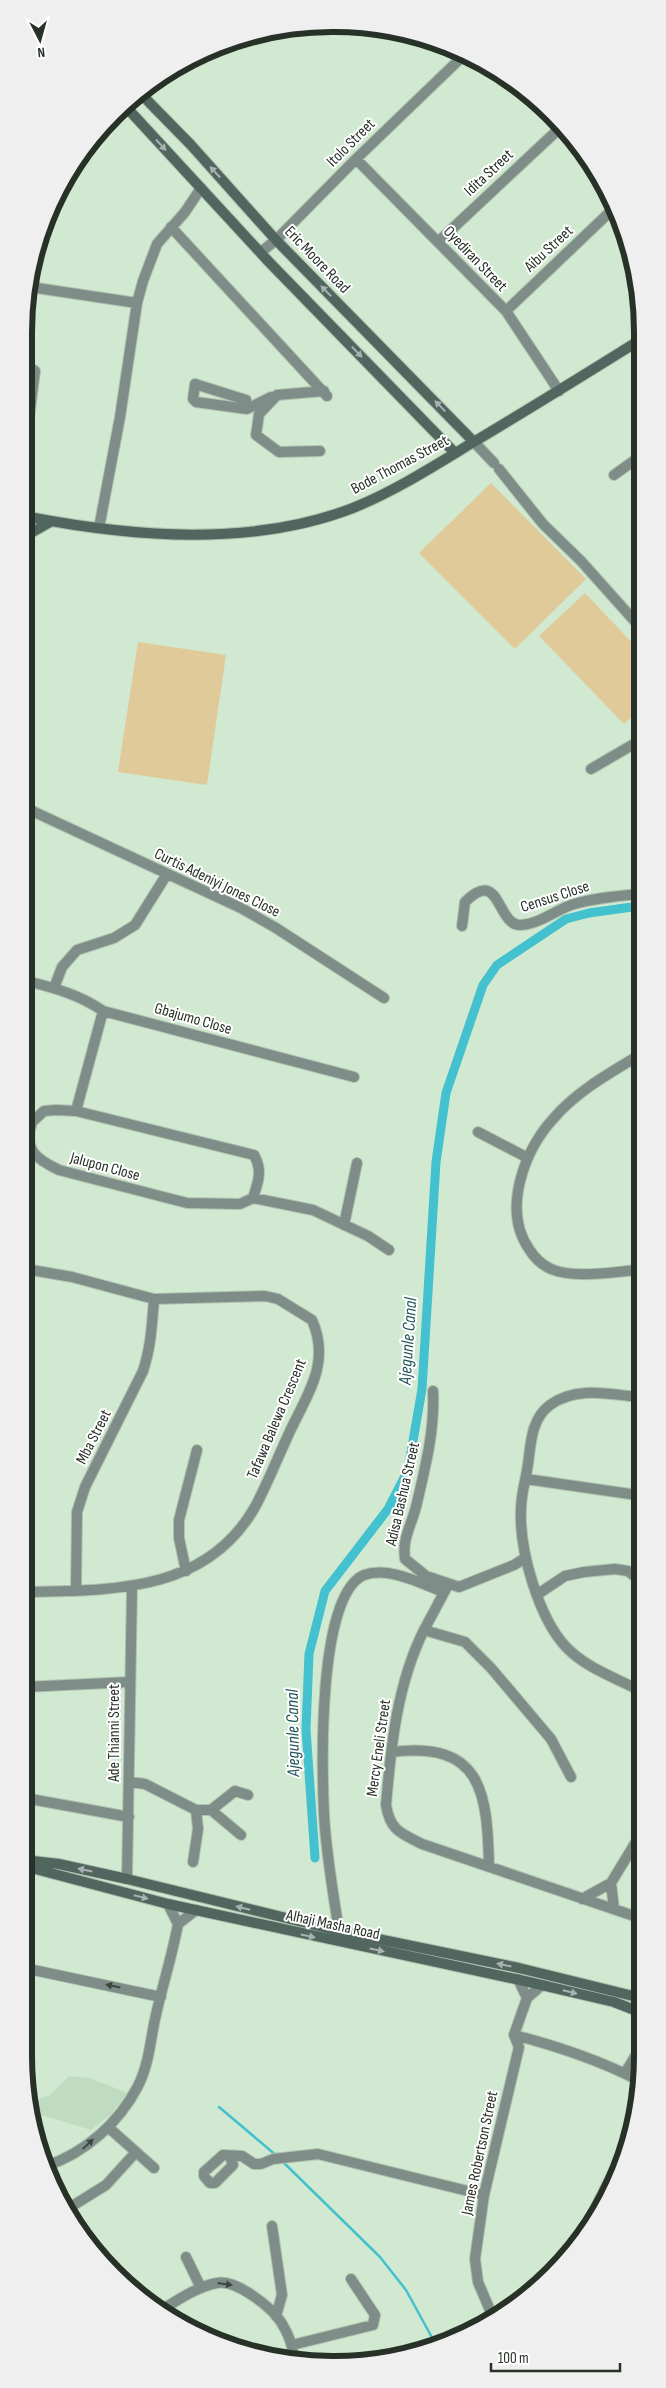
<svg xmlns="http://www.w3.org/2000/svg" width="666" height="2388" font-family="'Sofia Sans Condensed',sans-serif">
<rect width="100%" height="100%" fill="#d1e8d1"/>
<!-- built -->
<path fill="#c0dcc0" d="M 69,2076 L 89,2078 L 128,2093 L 110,2115 L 91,2130 L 35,2113 L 33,2102 L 50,2095 Z"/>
<!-- green -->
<path fill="#e1ca99" d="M 491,483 L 586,579 L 515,649 L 419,553 Z
M 585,593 L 639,650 L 639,710 L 624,724 L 539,636 Z
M 138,642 L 226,655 L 207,785 L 118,772 Z"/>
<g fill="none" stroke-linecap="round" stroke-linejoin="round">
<!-- stream -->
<path stroke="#43c1ce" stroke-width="2.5" d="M 219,2107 L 277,2156
M 283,2162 L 380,2257 L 406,2290 L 435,2343"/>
<!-- canal -->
<path stroke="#43c1ce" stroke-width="9" d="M 315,1858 L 306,1729 L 309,1654 L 325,1591 L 388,1509 L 408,1470 L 422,1389 L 436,1162 L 446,1093 L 483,985 L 497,965 L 566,919 L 589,913 L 639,906"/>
<defs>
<path id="street" d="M 356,159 L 506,311 L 559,391
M 171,227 L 327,396
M 438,242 L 562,126
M 261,252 L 276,240 L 356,159 L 463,56
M 30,287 L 137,303
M 506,311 L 614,208
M 195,384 L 246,400 L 247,409 L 196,402 L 193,399 Z
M 247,409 L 271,397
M 29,418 L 35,371 L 29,367
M 474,442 L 494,463
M 320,451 L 279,452 L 256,435 L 259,414 L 277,395 L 324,391
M 499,469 L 543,524 L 581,561 L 639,626
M 614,475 L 639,457
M 99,528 L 120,417 L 137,303 L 143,281 L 157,244 L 185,212 L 201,188
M 591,769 L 639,741
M 28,809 L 241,908 L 276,928 L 384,998
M 462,926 L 465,902 C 501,866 496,926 521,925 C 540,924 557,909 574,904 C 595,898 617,896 639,894
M 27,981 C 55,988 80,995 103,1011 L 354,1077
M 54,988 L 62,967 L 77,950 L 114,938 L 135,925 L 167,874
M 56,1110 L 76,1111 L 254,1155 C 263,1171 258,1182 253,1198 L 240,1204 L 187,1203 L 59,1170 C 36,1159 23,1150 32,1122 L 44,1111 Z
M 76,1111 L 103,1011
M 478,1132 L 528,1158
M 253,1198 L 313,1210 L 368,1236 L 389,1250
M 344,1225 L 357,1163
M 638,1270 C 612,1272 575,1279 551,1269 C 542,1265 534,1257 529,1249 C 502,1210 524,1151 553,1119 C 576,1092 608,1074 638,1056
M 433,1391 C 435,1431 425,1468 416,1507 C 411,1526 402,1539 405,1559 L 426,1576 L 459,1587 L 514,1565 L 525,1558
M 526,1479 L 637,1495
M 186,1571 L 179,1538 L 179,1520 L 197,1450
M 76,1591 L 77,1512 L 85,1487 L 143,1371 C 151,1347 152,1324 154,1299
M 25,1592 C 112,1590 206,1593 255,1507 C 269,1481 279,1454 292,1427 C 310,1390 330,1361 312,1320 L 278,1299 L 265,1296 L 154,1299 L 72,1277 L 26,1269
M 538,1594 L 565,1576 L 584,1572 L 615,1569 L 628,1571 L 637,1578
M 424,1630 L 447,1587
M 25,1687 L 129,1682
M 637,1689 C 613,1677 585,1667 566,1647 C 538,1617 519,1549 521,1509 C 521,1494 526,1479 528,1464 C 531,1443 531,1419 550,1405 C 576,1386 608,1394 638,1397
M 392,1752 C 482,1741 487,1792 489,1865
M 571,1777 L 551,1739 L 491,1668 L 465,1642 L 424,1630 C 397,1684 391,1746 386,1805 C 390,1830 400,1833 422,1844 L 637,1917
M 130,1782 L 145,1784 L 196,1810 L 198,1829 L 193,1862
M 25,1798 L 129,1817
M 196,1810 L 211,1810 L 235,1791 L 248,1795
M 211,1810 L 241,1835
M 127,1879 L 132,1587
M 611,1883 L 614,1909
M 582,1899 L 611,1883 L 637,1840
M 178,1924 L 196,1910
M 339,1931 C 333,1892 326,1853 324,1814 C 322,1769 317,1595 364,1575 C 389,1566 421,1584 444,1592
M 24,1968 L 161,1997
M 518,1979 L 527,1998
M 514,2035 C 557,2046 596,2059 636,2079
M 625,2073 L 636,2055
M 108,2127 L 154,2168
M 230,2157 L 233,2165 L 215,2183 L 210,2183 L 204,2176 L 204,2172 L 223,2155 L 242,2156 L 254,2164 L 261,2164 L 273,2159 L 318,2154 L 484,2195
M 46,2166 C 85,2153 119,2123 138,2086 C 148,2066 150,2045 154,2024 C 161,1990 172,1957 178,1924 L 168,1904
M 69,2208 L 106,2185 L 136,2152
M 587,2225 L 618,2163
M 272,2226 L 282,2295 L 276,2316
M 186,2257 L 201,2288
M 165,2308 C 179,2299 199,2286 217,2283 C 236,2279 271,2307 281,2322 C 288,2333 293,2346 294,2359
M 492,2315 L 478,2282 L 475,2259 L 484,2195 L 519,2047 L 514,2035 L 527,1998 L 542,1985
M 292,2345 L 373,2325 L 375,2315 L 351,2279"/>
<path id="secondary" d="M 142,95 L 191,145 L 276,240 L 474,442
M 128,109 L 269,262 L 455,453
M 29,517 C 133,537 252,547 353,508 C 395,491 434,466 472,443 C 529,409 584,375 640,340
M 29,534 L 52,521
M 24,1860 L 59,1864 L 127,1879 L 339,1931 L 519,1968 L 637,1997
M 24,1866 L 168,1904 L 529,1982 L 614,2002 L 637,2011"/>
</defs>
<!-- street casing -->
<use href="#street" stroke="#afc3af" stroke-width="12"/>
<!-- secondary casing -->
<use href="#secondary" stroke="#afc3af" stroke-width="12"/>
<!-- street -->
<use href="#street" stroke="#7f8d89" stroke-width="10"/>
<!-- secondary -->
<use href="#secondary" stroke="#526660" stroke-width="10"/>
</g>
<!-- one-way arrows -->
<defs><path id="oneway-solid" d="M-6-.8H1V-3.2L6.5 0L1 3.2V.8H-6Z" transform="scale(1.25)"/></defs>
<g fill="#a8b2b0">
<use href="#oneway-solid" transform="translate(161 145) rotate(47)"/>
<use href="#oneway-solid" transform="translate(215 172) rotate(-133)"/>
<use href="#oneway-solid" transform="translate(326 291) rotate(-134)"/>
<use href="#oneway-solid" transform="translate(357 352) rotate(46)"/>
<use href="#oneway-solid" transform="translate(440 406) rotate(-134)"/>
<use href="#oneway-solid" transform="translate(85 1870) rotate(-168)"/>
<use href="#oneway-solid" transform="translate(141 1897) rotate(14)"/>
<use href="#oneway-solid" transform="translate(243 1908) rotate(-166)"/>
<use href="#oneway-solid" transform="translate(308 1936) rotate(12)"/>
<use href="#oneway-solid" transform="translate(377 1950) rotate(12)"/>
<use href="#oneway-solid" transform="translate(504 1965) rotate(-168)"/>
<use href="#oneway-solid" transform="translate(570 1992) rotate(14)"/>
</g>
<g fill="#3e4840">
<use href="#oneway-solid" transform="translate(113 1986) rotate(-168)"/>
<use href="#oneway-solid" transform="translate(88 2144) rotate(-43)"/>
<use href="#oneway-solid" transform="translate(225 2284) rotate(8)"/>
</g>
<g text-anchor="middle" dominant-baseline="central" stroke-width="4" stroke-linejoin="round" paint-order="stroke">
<!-- street labels -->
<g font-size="16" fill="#283128" stroke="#fff">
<text transform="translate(351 143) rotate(-45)">Itolo Street</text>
<text transform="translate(489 173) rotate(-43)">Idita Street</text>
<text transform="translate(549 249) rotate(-43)">Aibu Street</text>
<text transform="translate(475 259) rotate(46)">Oyediran Street</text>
<text transform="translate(317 260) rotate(46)">Eric Moore Road</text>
<text transform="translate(400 465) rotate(-28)">Bode Thomas Street</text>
<text transform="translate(217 883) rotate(26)">Curtis Adeniyi Jones Close</text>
<text transform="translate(555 897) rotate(-18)">Census Close</text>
<text transform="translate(193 1019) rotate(16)">Gbajumo Close</text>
<text transform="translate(105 1167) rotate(15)">Jalupon Close</text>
<text transform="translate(277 1419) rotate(-67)">Tafawa Balewa Crescent</text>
<text transform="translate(94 1437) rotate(-63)">Mba Street</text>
<text transform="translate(403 1494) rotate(-77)">Adisa Bashua Street</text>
<text transform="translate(114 1733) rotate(-90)">Ade Thianni Street</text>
<text transform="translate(379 1748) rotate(-82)">Mercy Eneli Street</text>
<text transform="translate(333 1925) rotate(12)">Alhaji Masha Road</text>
<text transform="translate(480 2153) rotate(-78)">James Robertson Street</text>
</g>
<!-- water labels -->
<g font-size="18" font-style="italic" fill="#22565b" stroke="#fff">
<text transform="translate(408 1341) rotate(-86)">Ajegunle Canal</text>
<text transform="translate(293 1733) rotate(-91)">Ajegunle Canal</text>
</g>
</g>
<!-- crop -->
<path d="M0 0H666V2388H0ZM332 32H334A300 300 0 0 1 634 332V2056A300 300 0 0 1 334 2356H332A300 300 0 0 1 32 2056V332A300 300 0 0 1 332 32Z" fill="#eeefee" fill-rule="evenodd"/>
<path fill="none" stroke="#283128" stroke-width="6" d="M332 32H334A300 300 0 0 1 634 332V2056A300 300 0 0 1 334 2356H332A300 300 0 0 1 32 2056V332A300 300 0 0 1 332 32Z"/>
<!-- north arrow -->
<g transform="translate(40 40) rotate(174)" stroke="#ffffff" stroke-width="4" paint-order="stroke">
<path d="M0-4L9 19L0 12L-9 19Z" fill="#283128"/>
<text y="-8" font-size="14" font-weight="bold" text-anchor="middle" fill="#283128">N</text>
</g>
<!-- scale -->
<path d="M491 2363v8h129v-8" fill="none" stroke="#283128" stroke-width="2.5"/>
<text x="498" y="2363" font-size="15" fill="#283128" stroke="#ffffff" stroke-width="4" paint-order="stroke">100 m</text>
</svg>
